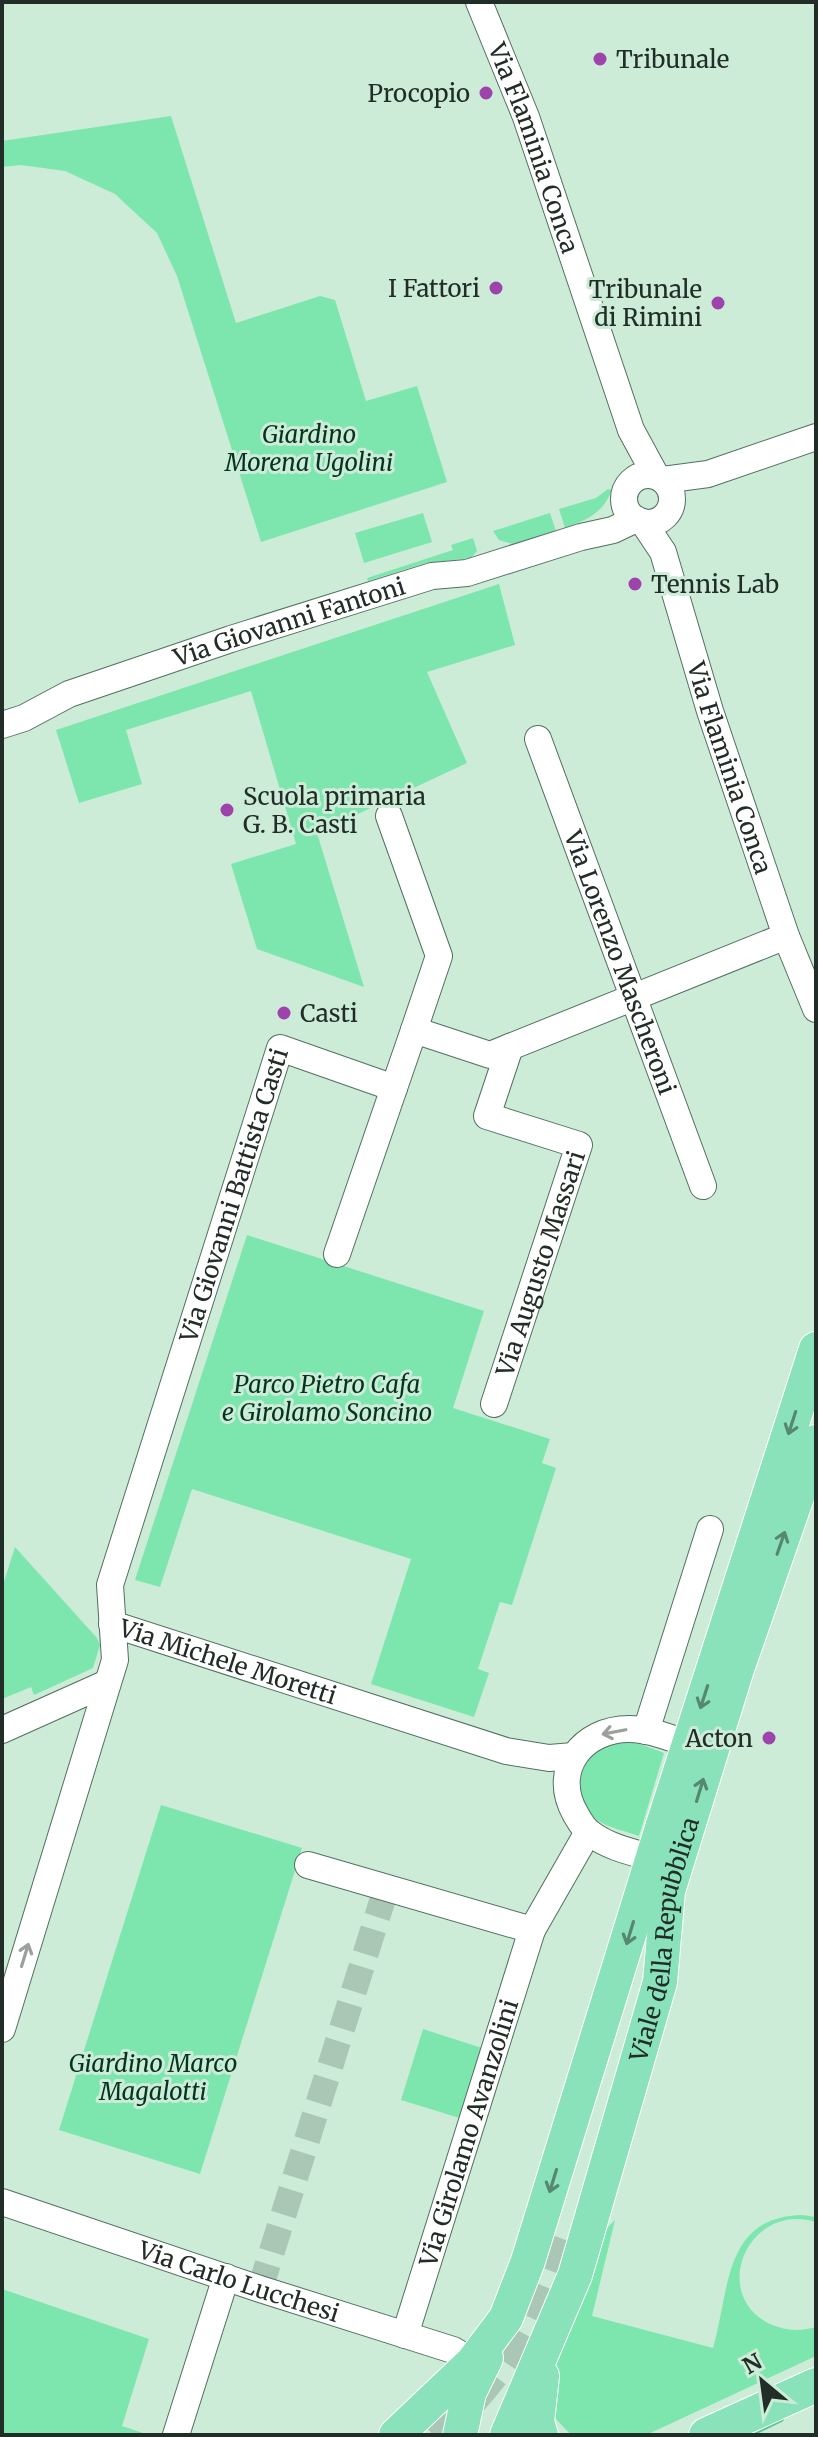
<svg xmlns="http://www.w3.org/2000/svg" width="818" height="2437" font-family="Merriweather,serif">
<rect width="100%" height="100%" fill="#ccecd8"/>
<!-- green -->
<path fill="#7de6ae" d="M 171,116 L 236,323 L 320,296 L 335,300 L 366,401 L 417,386 L 447,482 L 261,542 L 177,276 L 157,233 L 115,194 L 65,171 L 21,165 L 2,167 L 2,141 Z
M 608,489 L 612,490 C 603,513 587,520 565,528 L 559,509 L 596,498 Z
M 423,513 L 432,542 L 364,563 L 355,533 Z
M 550,513 L 556,531 L 513,544 L 499,540 L 493,531 Z
M 473,538 L 477,551 L 471,558 L 426,563 L 368,581 L 367,578 L 453,550 L 451,545 Z
M 499,584 L 515,645 L 427,672 L 467,763 L 317,833 L 364,987 L 257,949 L 231,864 L 296,844 L 251,691 L 126,730 L 142,784 L 79,803 L 56,730 Z
M 247,1235 L 484,1311 L 453,1408 L 550,1439 L 542,1463 L 556,1468 L 512,1605 L 500,1602 L 478,1669 L 489,1673 L 474,1717 L 371,1684 L 411,1559 L 192,1489 L 160,1587 L 135,1580 Z
M 15,1547 L 97,1638 L 100,1645 L 93,1668 L 34,1695 L 31,1687 L 2,1699 L 2,1588 Z
M 626,1742 L 640,1744 L 664,1753 L 639,1836 C 625,1831 609,1828 597,1820 C 576,1804 575,1768 596,1752 C 605,1745 615,1744 626,1742 Z
M 161,1805 L 302,1848 L 200,2174 L 59,2130 Z
M 423,2029 L 485,2049 L 463,2119 L 401,2100 Z
M 802,2215 L 816,2217 L 816,2222 C 750,2201 709,2292 768,2323 C 784,2331 799,2332 816,2327 L 816,2356 L 646,2435 L 571,2435 L 556,2419 L 550,2408 L 550,2381 L 568,2315 L 603,2232 L 615,2220 L 592,2316 L 713,2348 C 730,2290 723,2217 802,2215 Z
M 2,2289 L 149,2339 L 122,2426 L 149,2435 L 2,2435 Z"/>
<g fill="none" stroke-linecap="round" stroke-linejoin="round">
<!-- stream -->
<path stroke="#58c58e" stroke-width="6" d="M 748,2435 L 781,2419"/>
<!-- minor-tunnel -->
<path stroke="#aac6b4" stroke-width="26" stroke-dasharray="26 13" stroke-linecap="butt" d="M 260,2289 L 386,1889"/>
<!-- major-tunnel -->
<path stroke="#aac6b4" stroke-width="34" stroke-dasharray="34 17" stroke-linecap="butt" d="M 433,2435 C 508,2372 532,2315 564,2225"/>
<defs>
<g id="minor">
<path id="s1" d="M 479,2 L 526,117 L 631,430 L 656,476"/>
<circle cx="648" cy="499" r="24"/>
<path d="M 663,480 L 708,474 L 816,437"/>
<path id="s2" d="M 643,522 L 663,552 L 710,711 L 786,936 L 816,1009"/>
<path id="s3" d="M 2,725 L 24,718 L 69,694 L 231,639 L 432,576 L 467,573 L 581,537 L 613,530 L 636,519"/>
<path id="s4" d="M 538,739 L 703,1186"/>
<path d="M 389,816 L 439,956 L 414,1030"/>
<path d="M 337,1254 L 394,1088"/>
<path id="s5" d="M 494,1404 L 579,1145 L 487,1116 L 510,1047"/>
<path id="s6" d="M 112,1624 L 506,1751 L 549,1758 L 574,1756"/>
<path d="M 2,1730 L 107,1683"/>
<path d="M 646,1731 L 710,1529"/>
<path d="M 653,1858 C 631,1852 608,1847 590,1833 C 583,1828 579,1820 575,1813 C 551,1770 582,1729 629,1729 C 649,1729 670,1738 689,1744"/>
<path d="M 308,1865 L 532,1930 L 588,1832"/>
<path id="s7" d="M 2,2029 L 115,1660 L 110,1585 L 280,1048 L 394,1088 L 414,1030 L 490,1055 L 786,936"/>
<path id="s8" d="M 2,2202 L 260,2289 L 453,2350 L 473,2362"/>
<path id="s9" d="M 405,2335 L 532,1930"/>
<path d="M 176,2435 L 226,2277"/>
</g>
<g id="major">
<path d="M 396,2435 L 473,2362 L 506,2318 L 528,2261 L 661,1831 L 816,1349"/>
<path d="M 460,2435 L 469,2393 L 486,2358"/>
<path id="s10" d="M 507,2435 L 575,2275 L 660,1982 L 668,1891 L 737,1669 L 816,1442"/>
<path d="M 541,2435 L 537,2422 L 542,2376"/>
<path d="M 706,2435 L 816,2385"/>
</g>
</defs>
<!-- minor casing -->
<use href="#minor" stroke="#53705f" stroke-width="28"/>
<!-- major casing -->
<use href="#major" stroke="#fff" stroke-width="36"/>
<!-- minor -->
<use href="#minor" stroke="#fff" stroke-width="26"/>
<!-- major -->
<use href="#major" stroke="#8ae2ba" stroke-width="34"/>
</g>
<!-- one-way arrows -->
<defs><path id="oneway-shaft" d="M-6 0H5M1.5-3L5.5 0L1.5 3" fill="none" stroke-width="1.6" stroke-linecap="round" stroke-linejoin="round" transform="scale(2)"/></defs>
<g stroke="#568870">
<use href="#oneway-shaft" transform="translate(792 1423) rotate(108)"/>
<use href="#oneway-shaft" transform="translate(781 1543) rotate(-71)"/>
<use href="#oneway-shaft" transform="translate(704 1697) rotate(108)"/>
<use href="#oneway-shaft" transform="translate(700 1790) rotate(-73)"/>
<use href="#oneway-shaft" transform="translate(630 1933) rotate(107)"/>
<use href="#oneway-shaft" transform="translate(553 2181) rotate(107)"/>
</g>
<g stroke="#9ba09d">
<use href="#oneway-shaft" transform="translate(614 1732) rotate(169)"/>
<use href="#oneway-shaft" transform="translate(25 1955) rotate(-73)"/>
</g>
<!-- markers -->
<g fill="#9e42ac" stroke="#ccecd8" stroke-width="3">
<circle cx="600" cy="59" r="8"/>
<circle cx="486" cy="93" r="8"/>
<circle cx="496" cy="288" r="8"/>
<circle cx="718" cy="303" r="8"/>
<circle cx="635" cy="584" r="8"/>
<circle cx="227" cy="810" r="8"/>
<circle cx="284" cy="1013" r="8"/>
<circle cx="769" cy="1738" r="8"/>
</g>
<g text-anchor="middle" dominant-baseline="central" stroke-width="6" stroke-linejoin="round" paint-order="stroke">
<!-- poi labels -->
<g font-size="24" fill="#212d26" stroke="#ccecd8" text-anchor="start">
<text x="616" y="59">Tribunale</text>
<text x="470" y="93" text-anchor="end">Procopio</text>
<text x="480" y="288" text-anchor="end">I Fattori</text>
<text x="702" y="289" text-anchor="end">Tribunale<tspan x="702" dy="28">di Rimini</tspan></text>
<text x="651" y="584">Tennis Lab</text>
<text x="243" y="796">Scuola primaria<tspan x="243" dy="28">G. B. Casti</tspan></text>
<text x="300" y="1013">Casti</text>
<text x="753" y="1738" text-anchor="end">Acton</text>
</g>
<!-- street labels -->
<g font-size="24" fill="#212d26" stroke="#ccecd8">
<text stroke="none"><textPath href="#s1" startOffset="156">Via Flaminia Conca</textPath></text>
<text stroke="none"><textPath href="#s3" startOffset="306">Via Giovanni Fantoni</textPath></text>
<text stroke="none"><textPath href="#s2" startOffset="262">Via Flaminia Conca</textPath></text>
<text stroke="none"><textPath href="#s4" startOffset="238">Via Lorenzo Mascheroni</textPath></text>
<text stroke="none"><textPath href="#s7" startOffset="870">Via Giovanni Battista Casti</textPath></text>
<text stroke="none"><textPath href="#s5" startOffset="148">Via Augusto Massari</textPath></text>
<text stroke="none"><textPath href="#s6" startOffset="122">Via Michele Moretti</textPath></text>
<text stroke="none"><textPath href="#s10" startOffset="522">Viale della Repubblica</textPath></text>
<text stroke="none"><textPath href="#s9" startOffset="212">Via Girolamo Avanzolini</textPath></text>
<text stroke="none"><textPath href="#s8" startOffset="250">Via Carlo Lucchesi</textPath></text>
</g>
<!-- park labels -->
<g font-size="24" font-style="italic" fill="#043520" stroke="#ccecd8">
<text x="309" y="434">Giardino<tspan x="309" dy="28">Morena Ugolini</tspan></text>
<text x="327" y="1384">Parco Pietro Cafa<tspan x="327" dy="28">e Girolamo Soncino</tspan></text>
<text x="153" y="2063">Giardino Marco<tspan x="153" dy="28">Magalotti</tspan></text>
</g>
</g>
<!-- border -->
<rect width="818" height="2437" fill="none" stroke="#212d26" stroke-width="8"/>
<!-- north arrow -->
<g transform="translate(762 2381) rotate(331)" stroke="#ccecd8" stroke-width="6" paint-order="stroke">
<path d="M0-6L14 30L0 20L-14 30Z" fill="#212d26"/>
<text y="-12" font-size="22" font-weight="bold" text-anchor="middle" fill="#212d26">N</text>
</g>
</svg>
